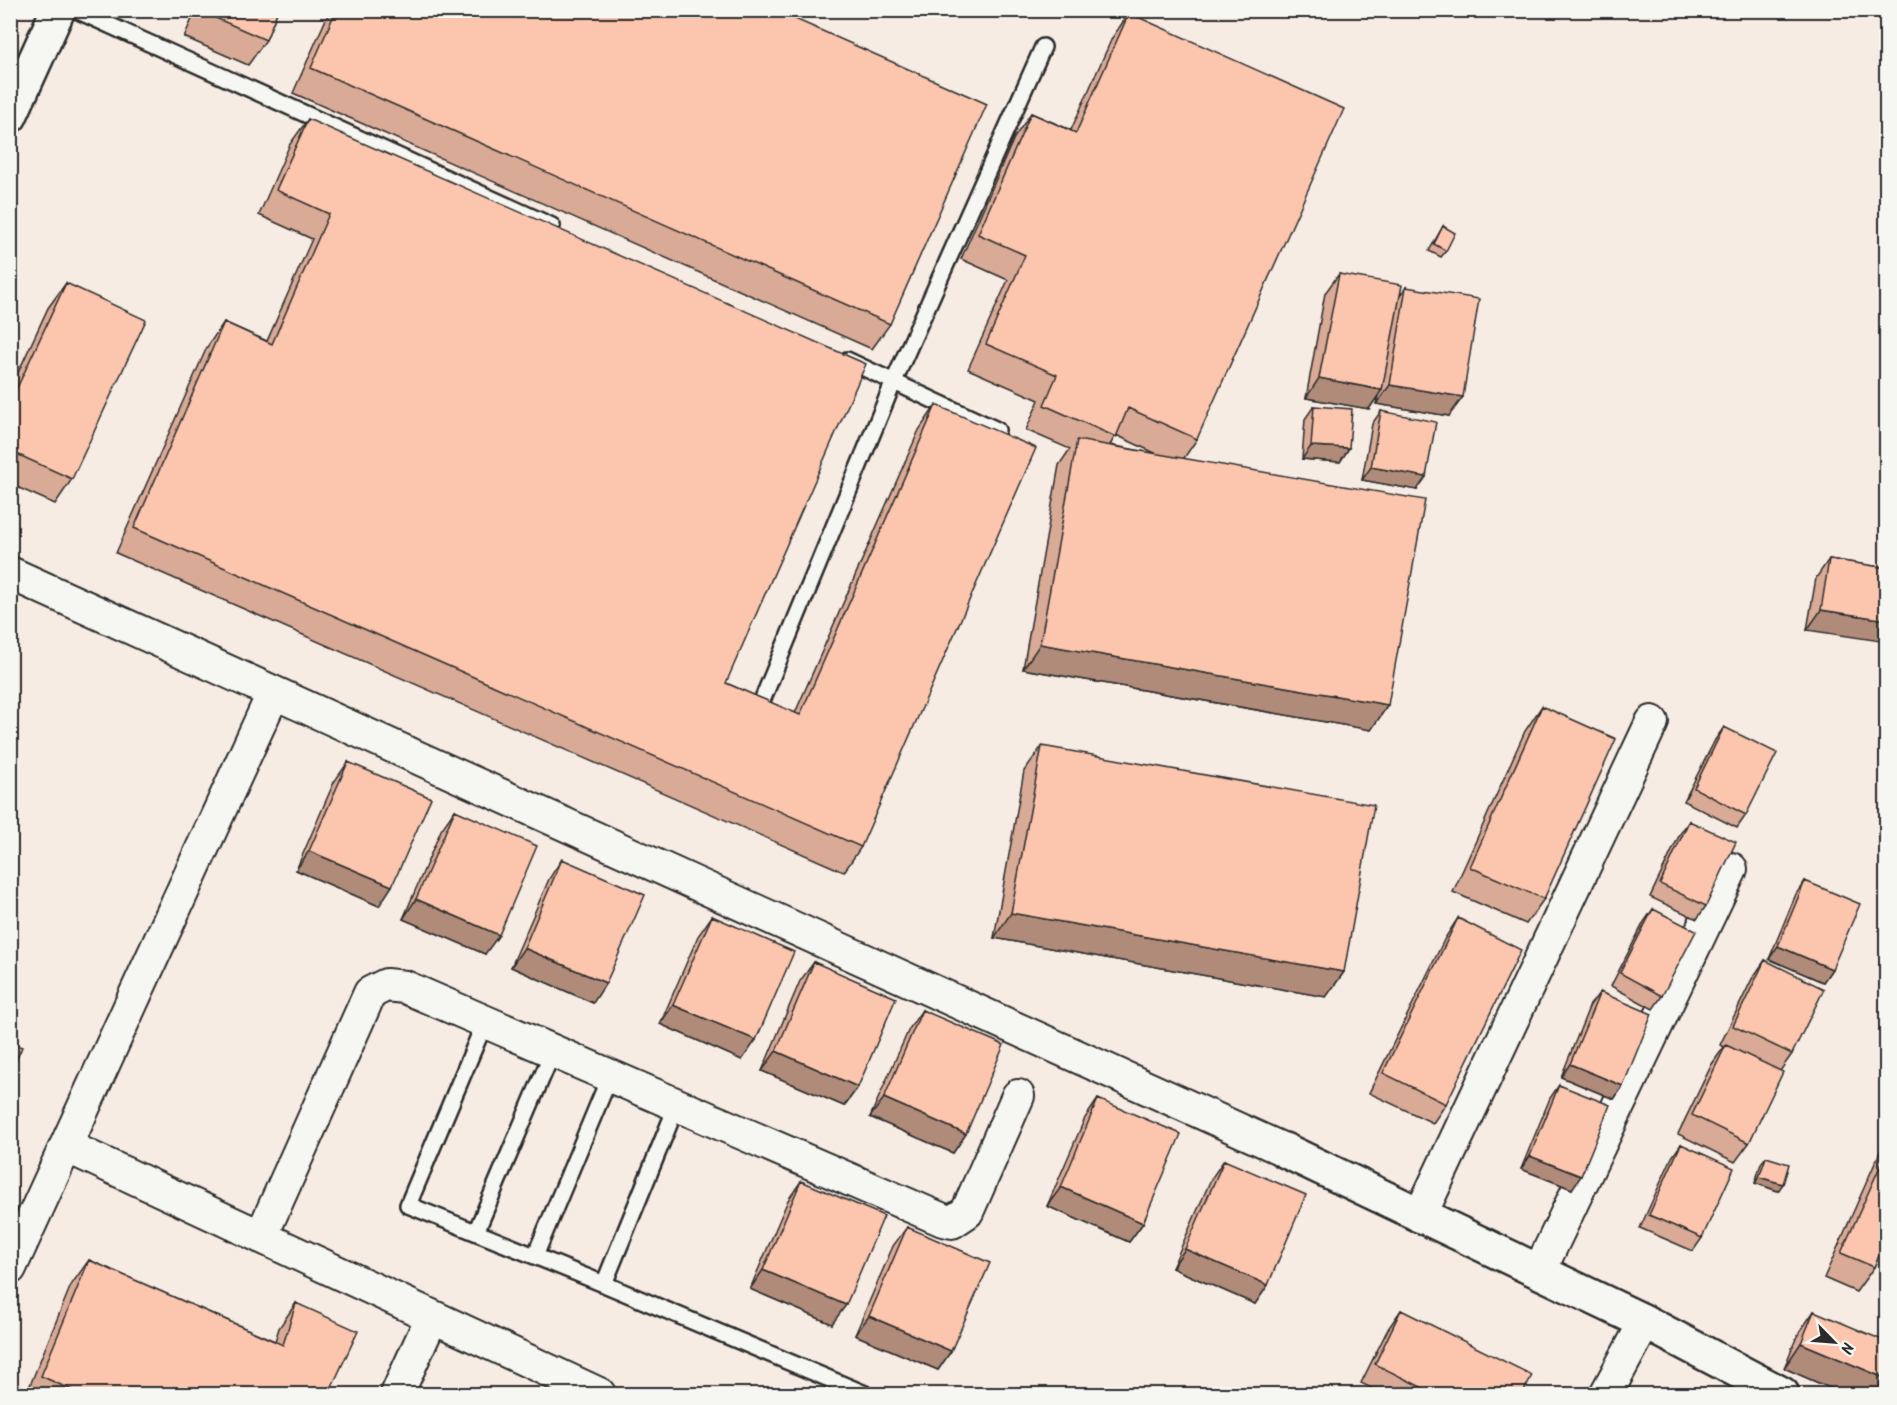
<svg xmlns="http://www.w3.org/2000/svg" width="1897" height="1405" font-family="Kalam,sans-serif">
<rect width="100%" height="100%" fill="#f7ece4"/>
<filter id="ink" filterUnits="userSpaceOnUse"><feTurbulence type="fractalNoise" baseFrequency=".0167" numOctaves="2"/><feDisplacementMap in="SourceGraphic" scale="12" xChannelSelector="R" yChannelSelector="G"/><feConvolveMatrix kernelMatrix="1 2 1 2 8 2 1 2 1" color-interpolation-filters="sRGB"/></filter>
<g filter="url(#ink)">
<g fill="none" stroke-linecap="round" stroke-linejoin="round">
<defs>
<path id="service" d="M 76,10 L 552,226
M 847,360 L 997,430
M 759,708 L 894,381 L 1043,47
M 485,1022 L 408,1205 L 604,1284
M 677,1105 L 604,1284 L 865,1394
M 476,1232 L 553,1051
M 535,1256 L 610,1076"/>
<path id="minor" d="M 10,573 L 1284,1150
M 66,1146 L 599,1394
M 1420,1216 L 1652,722
M 261,1237 L 370,993 L 386,985 L 405,987 L 943,1220 L 952,1222 L 967,1212 L 1018,1096
M 10,1268 L 273,694
M 1539,1272 L 1731,869
M 397,1394 L 432,1317
M 1606,1394 L 1645,1322"/>
<path id="tertiary" d="M 1284,1150 L 1645,1322 L 1782,1394"/>
<path id="secondary" d="M 10,116 L 58,10"/>
</defs>
<!-- service casing -->
<use href="#service" stroke="#2b2b2b" stroke-width="20"/>
<!-- minor casing -->
<use href="#minor" stroke="#2b2b2b" stroke-width="36"/>
<!-- tertiary casing -->
<use href="#tertiary" stroke="#2b2b2b" stroke-width="38"/>
<!-- secondary casing -->
<use href="#secondary" stroke="#2b2b2b" stroke-width="38"/>
<!-- service -->
<use href="#service" stroke="#f6f6f2" stroke-width="15"/>
<!-- minor -->
<use href="#minor" stroke="#f6f6f2" stroke-width="32"/>
<!-- tertiary -->
<use href="#tertiary" stroke="#f6f6f2" stroke-width="33"/>
<!-- secondary -->
<use href="#secondary" stroke="#f6f6f2" stroke-width="33"/>
</g>
<!-- wall -->
<path fill="#d9aa96" stroke="#2b2b2b" stroke-width="1.5" fill-rule="evenodd" d="M 196,10 L 278,10 L 266,40 L 248,65 L 184,37 Z
M 330,10 L 775,10 L 890,324 L 872,349 L 293,93 Z
M 1129,13 L 1197,439 L 1184,458 L 1388,705 L 1371,730 L 1023,669 L 1059,465 L 1070,449 L 1026,430 L 1039,400 L 968,369 L 1008,280 L 961,259 L 1014,138 L 1031,113 L 1071,130 L 1112,38 ZM 1116,435 L 1157,454 L 1110,445 Z
M 308,119 L 726,683 L 795,713 L 919,430 L 936,405 L 861,847 L 844,872 L 116,553 L 207,347 L 224,322 L 267,341 L 312,239 L 259,215 L 290,144 Z
M 1443,226 L 1446,251 L 1441,257 L 1429,251 Z
M 1339,274 L 1400,296 L 1406,287 L 1449,416 L 1376,404 L 1378,396 L 1369,409 L 1306,398 L 1325,293 Z
M 66,283 L 72,479 L 55,504 L 10,484 L 10,390 L 48,308 Z
M 1314,406 L 1349,448 L 1340,462 L 1302,459 L 1305,419 Z
M 1381,411 L 1417,490 L 1362,480 L 1372,424 Z
M 1829,559 L 1887,568 L 1807,630 L 1816,578 Z
M 1542,706 L 1544,899 L 1526,924 L 1453,892 L 1525,731 Z
M 1724,727 L 1746,815 L 1737,828 L 1684,801 L 1715,740 Z
M 1042,746 L 1344,972 L 1326,997 L 994,938 L 1024,771 Z
M 348,762 L 379,906 L 296,870 L 334,782 Z
M 455,810 L 485,954 L 403,919 L 441,830 Z
M 1689,821 L 1706,906 L 1697,919 L 1650,897 L 1680,834 Z
M 562,859 L 593,1003 L 511,967 L 549,879 Z
M 1805,881 L 1832,969 L 1823,982 L 1769,959 L 1796,894 Z
M 1653,909 L 1662,996 L 1653,1009 L 1611,986 L 1644,922 Z
M 712,916 L 742,1060 L 660,1024 L 698,936 Z
M 1458,918 L 1446,1104 L 1433,1123 L 1369,1093 L 1445,938 Z
M 1765,960 L 1792,1054 L 1780,1071 L 1749,1143 L 1735,1162 L 1678,1134 L 1712,1064 L 1724,1047 L 1720,1045 L 1752,979 Z
M 814,962 L 858,1087 L 844,1106 L 762,1071 L 800,981 Z
M 1600,992 L 1623,1086 L 1614,1099 L 1561,1077 L 1590,1005 Z
M 922,1010 L 966,1134 L 953,1153 L 870,1117 L 909,1029 Z
M 1559,1085 L 1572,1189 L 1521,1169 L 1550,1098 Z
M 1098,1099 L 1143,1223 L 1129,1242 L 1047,1206 L 1085,1118 Z
M 1887,1136 L 1887,1238 L 1874,1267 L 1856,1292 L 1824,1278 Z
M 1681,1144 L 1702,1238 L 1693,1251 L 1640,1228 L 1672,1157 Z
M 1766,1157 L 1778,1191 L 1755,1183 L 1761,1163 Z
M 1224,1160 L 1268,1285 L 1255,1304 L 1172,1268 L 1211,1179 Z
M 801,1181 L 832,1324 L 750,1289 L 788,1200 Z
M 907,1227 L 951,1351 L 938,1370 L 855,1335 L 893,1246 Z
M 89,1260 L 275,1341 L 279,1328 L 296,1303 L 328,1395 L 26,1395 L 71,1285 Z
M 1401,1310 L 1522,1395 L 1385,1395 L 1361,1383 L 1388,1329 Z
M 1814,1311 L 1887,1395 L 1846,1395 L 1784,1368 L 1797,1336 Z"/>
<!-- shaded-wall -->
<path fill="#b08b7a" stroke="#2b2b2b" stroke-width="1.5" d="M 1319,378 L 1382,390 L 1369,409 L 1306,398 Z
M 1390,385 L 1463,397 L 1449,416 L 1376,404 Z
M 1311,446 L 1349,448 L 1340,462 L 1302,459 Z
M 1371,467 L 1426,477 L 1417,490 L 1362,480 Z
M 1821,610 L 1887,620 L 1887,642 L 1807,630 Z
M 1040,644 L 1388,705 L 1371,730 L 1023,669 Z
M 309,851 L 392,886 L 379,906 L 296,870 Z
M 416,899 L 499,935 L 485,954 L 403,919 Z
M 1011,913 L 1344,972 L 1326,997 L 994,938 Z
M 1778,946 L 1832,969 L 1823,982 L 1769,959 Z
M 524,948 L 606,983 L 593,1003 L 511,967 Z
M 673,1005 L 756,1040 L 742,1060 L 660,1024 Z
M 776,1051 L 858,1087 L 844,1106 L 762,1071 Z
M 1570,1064 L 1623,1086 L 1614,1099 L 1561,1077 Z
M 884,1098 L 966,1134 L 953,1153 L 870,1117 Z
M 1530,1156 L 1581,1176 L 1572,1189 L 1521,1169 Z
M 1759,1177 L 1783,1184 L 1778,1191 L 1755,1183 Z
M 1061,1187 L 1143,1223 L 1129,1242 L 1047,1206 Z
M 1185,1249 L 1268,1285 L 1255,1304 L 1172,1268 Z
M 763,1270 L 846,1305 L 832,1324 L 750,1289 Z
M 869,1316 L 951,1351 L 938,1370 L 855,1335 Z
M 1801,1343 L 1887,1379 L 1887,1395 L 1846,1395 L 1784,1368 Z"/>
<!-- building -->
<path fill="#fcc6ae" stroke="#2b2b2b" stroke-width="1.5" d="M 202,10 L 278,10 L 266,40 L 202,12 Z
M 336,10 L 775,10 L 987,104 L 890,324 L 311,68 Z
M 1129,13 L 1344,109 L 1197,439 L 1128,408 L 1116,437 L 1044,405 L 1057,375 L 986,344 L 1025,255 L 978,234 L 1031,113 L 1076,133 Z
M 308,119 L 866,364 L 726,683 L 800,715 L 936,405 L 1036,448 L 861,847 L 134,528 L 224,322 L 272,344 L 329,214 L 276,190 Z
M 1443,226 L 1455,233 L 1446,251 L 1434,244 Z
M 1339,274 L 1402,285 L 1382,390 L 1319,378 Z
M 66,283 L 146,320 L 72,479 L 10,451 L 10,403 Z
M 1406,287 L 1479,299 L 1463,397 L 1390,385 Z
M 1314,406 L 1352,409 L 1349,448 L 1311,446 Z
M 1381,411 L 1436,422 L 1426,477 L 1371,467 Z
M 1077,440 L 1425,500 L 1388,705 L 1040,644 Z
M 1829,559 L 1887,568 L 1887,620 L 1821,610 Z
M 1542,706 L 1616,739 L 1544,899 L 1470,867 Z
M 1724,727 L 1777,753 L 1746,815 L 1694,788 Z
M 1042,746 L 1374,805 L 1344,972 L 1011,913 Z
M 348,762 L 431,798 L 392,886 L 309,851 Z
M 455,810 L 537,846 L 499,935 L 416,899 Z
M 1689,821 L 1736,842 L 1706,906 L 1660,884 Z
M 562,859 L 645,895 L 606,983 L 524,948 Z
M 1805,881 L 1860,904 L 1832,969 L 1778,946 Z
M 1653,909 L 1696,931 L 1662,996 L 1620,973 Z
M 712,916 L 794,952 L 756,1040 L 673,1005 Z
M 1458,918 L 1521,950 L 1446,1104 L 1383,1073 Z
M 1765,960 L 1824,989 L 1792,1054 L 1733,1026 Z
M 814,962 L 896,998 L 858,1087 L 776,1051 Z
M 1600,992 L 1652,1014 L 1623,1086 L 1570,1064 Z
M 922,1010 L 1004,1045 L 966,1134 L 884,1098 Z
M 10,1043 L 22,1047 L 10,1074 Z
M 1726,1045 L 1783,1072 L 1749,1143 L 1692,1115 Z
M 1559,1085 L 1610,1105 L 1581,1176 L 1530,1156 Z
M 1098,1099 L 1181,1134 L 1143,1223 L 1061,1187 Z
M 1681,1144 L 1734,1168 L 1702,1238 L 1649,1215 Z
M 1887,1151 L 1887,1238 L 1874,1267 L 1841,1253 Z
M 1766,1157 L 1789,1164 L 1783,1184 L 1759,1177 Z
M 1224,1160 L 1306,1195 L 1268,1285 L 1185,1249 Z
M 801,1181 L 884,1216 L 846,1305 L 763,1270 Z
M 907,1227 L 990,1263 L 951,1351 L 869,1316 Z
M 89,1260 L 283,1345 L 296,1303 L 358,1331 L 328,1395 L 83,1395 L 41,1376 Z
M 1401,1310 L 1532,1375 L 1522,1395 L 1437,1395 L 1375,1364 Z
M 1814,1311 L 1887,1342 L 1887,1379 L 1801,1343 Z"/>
</g>
<!-- margin -->
<rect width="1897" height="1405" fill="none" stroke="#f6f6f2" stroke-width="36"/>
<rect x="18" y="18" width="1861" height="1369" fill="none" stroke="#2b2b2b" stroke-width="2" filter="url(#ink)"/>
<!-- north arrow -->
<g transform="translate(1834 1342) rotate(115)" stroke="#f6f6f2" stroke-width="4.5" paint-order="stroke">
<path d="M0-4.5L10 22L0 15L-10 22Z" fill="#2b2b2b"/>
<text y="-9" font-size="16" font-weight="bold" text-anchor="middle" fill="#2b2b2b">N</text>
</g>
</svg>
